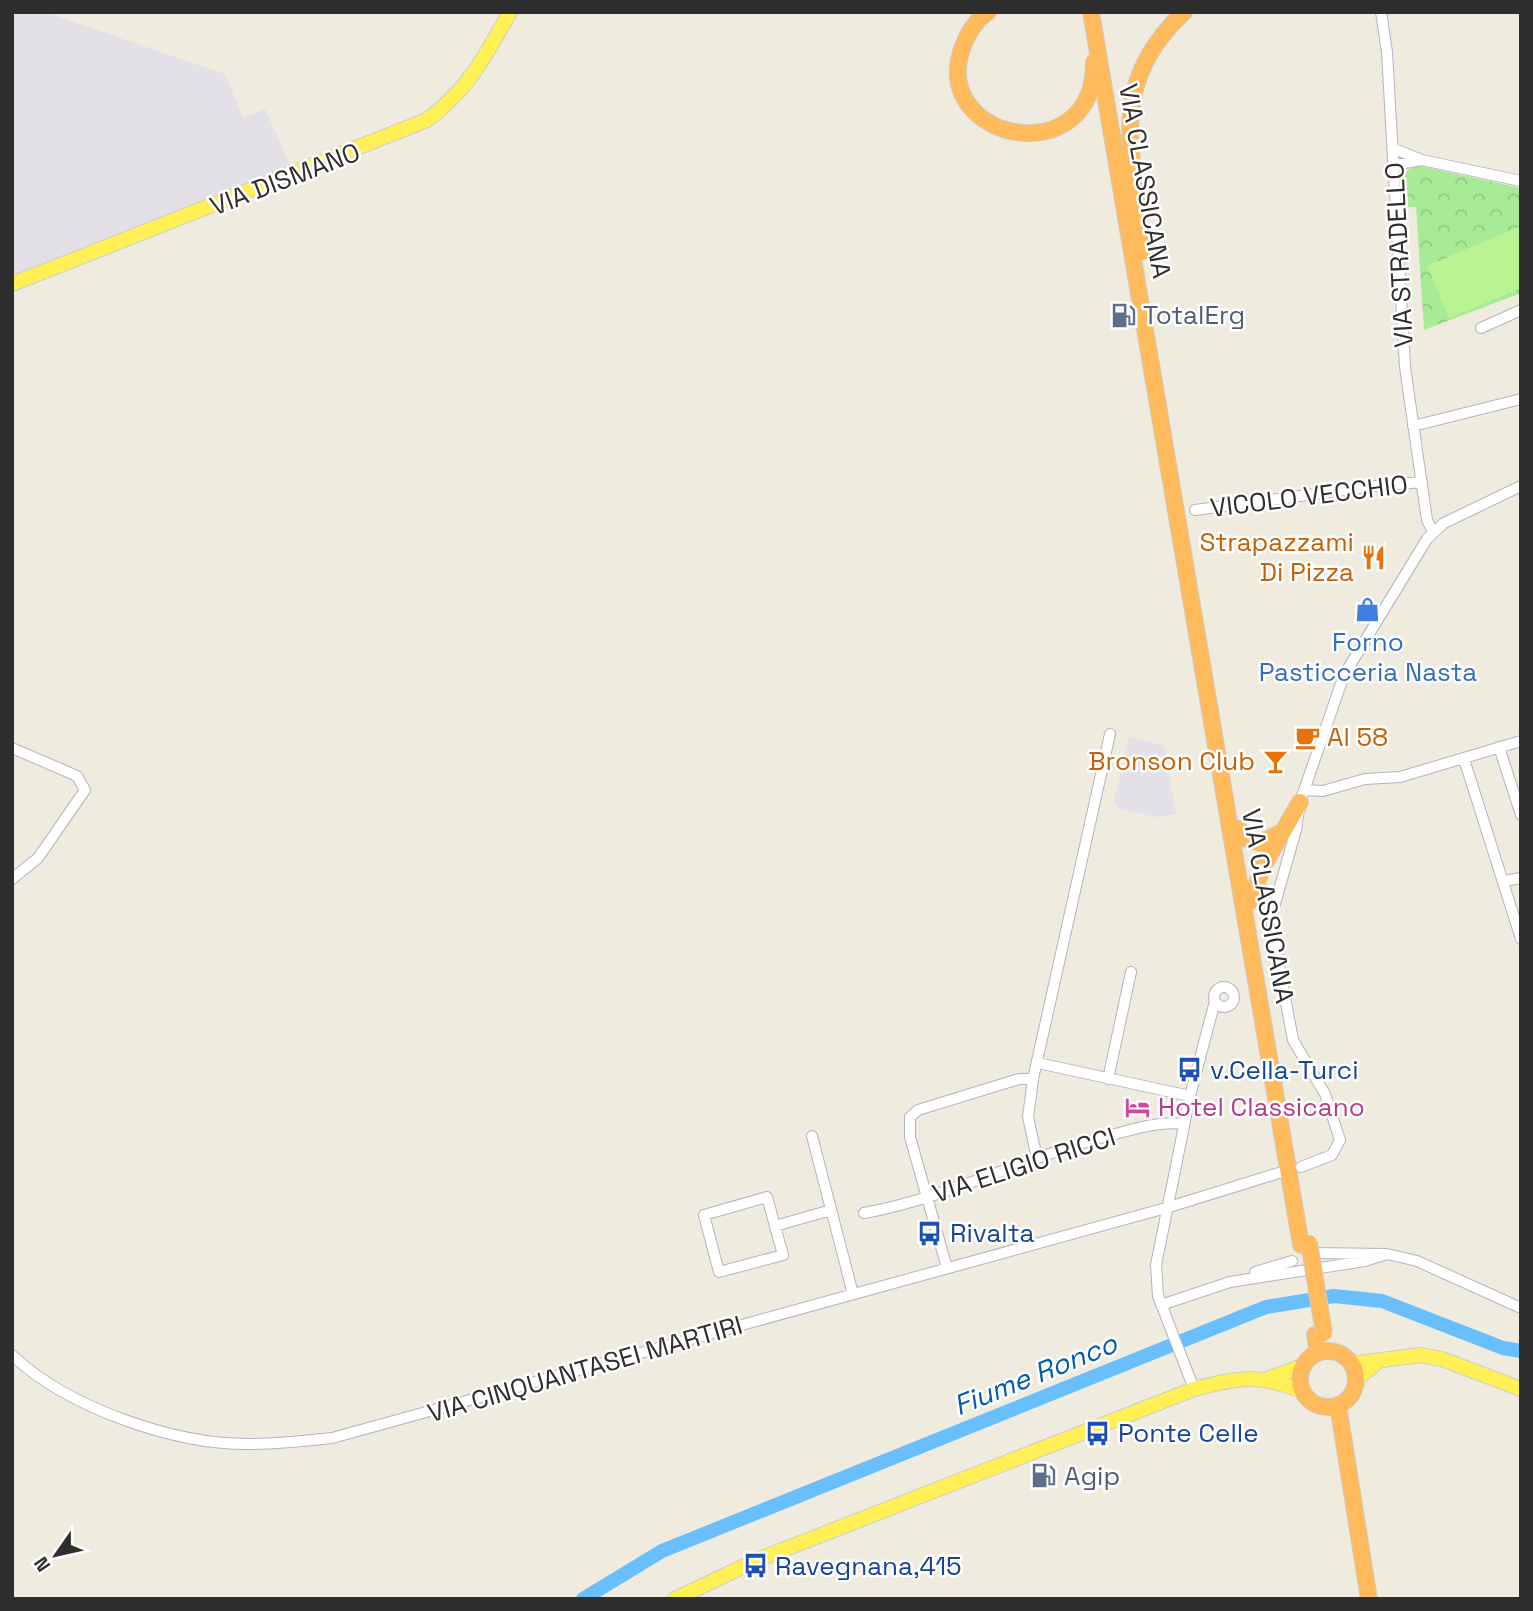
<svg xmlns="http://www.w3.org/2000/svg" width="1533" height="1611" font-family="'Space Grotesk',sans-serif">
<defs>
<pattern id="park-crowns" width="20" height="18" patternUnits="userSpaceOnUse" patternTransform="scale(1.75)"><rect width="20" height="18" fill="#a8eb97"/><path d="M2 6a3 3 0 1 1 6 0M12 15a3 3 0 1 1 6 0" fill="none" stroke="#91ca82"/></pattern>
</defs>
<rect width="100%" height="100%" fill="#f0ebdf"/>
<!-- industrial -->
<path fill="#e4e0e8" d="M 12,12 L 45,12 L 225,74 L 243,118 L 265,109 L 292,169 L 12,281 Z
M 1129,737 L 1164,746 L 1176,814 L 1155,817 L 1120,809 L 1114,802 Z"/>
<!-- park -->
<path fill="url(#park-crowns)" d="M 1420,166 L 1521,188 L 1521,293 L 1424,330 L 1416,207 L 1402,208 L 1402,175 L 1409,169 Z"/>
<!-- pitch -->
<path fill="#bcf392" d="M 1521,226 L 1521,288 L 1449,318 L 1427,266 Z"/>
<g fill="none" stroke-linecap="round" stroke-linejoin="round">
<!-- river -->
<path stroke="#69bffb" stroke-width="14" d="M 583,1599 L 662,1551 L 1266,1307 L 1334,1296 L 1382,1301 L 1503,1348 L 1521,1351"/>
<defs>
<path id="minor" d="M 1381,12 L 1387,52 L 1405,367 L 1427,520 L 1433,532
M 1392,148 L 1422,160 L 1393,165
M 1422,160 L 1521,181
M 1481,328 L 1521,310
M 1413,426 L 1521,399
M 1195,510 L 1375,486 L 1422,482
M 1499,747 L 1521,815
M 12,748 L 77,776 L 85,790 L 38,858 L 12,879
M 1464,759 L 1521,939
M 1304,790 L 1323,791 L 1365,779 L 1400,777 L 1521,741
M 1503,881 L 1521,878
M1214 997a10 10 0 1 1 20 0a10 10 0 1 1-20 0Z
M 1038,1063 L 1190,1096
M 1108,1079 L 1131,972
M 812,1136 L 853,1294
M 1037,1158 L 1028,1117 L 1033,1079 L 1110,734
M 1301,1167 L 1332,1155 L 1340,1140 L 1325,1094 L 1293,1040 L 1273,933 L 1271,918 L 1296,830 L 1300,802 L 1344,675 L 1427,539 L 1444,523 L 1521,486
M 767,1197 L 783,1255 L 719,1272 L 704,1215 Z
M 864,1213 C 951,1197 1030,1155 1115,1134 C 1138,1128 1160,1121 1183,1124
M 775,1226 L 831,1210
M 1311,1253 L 1387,1254 L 1417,1261 L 1521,1308
M 947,1268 L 910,1137 L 910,1117 L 918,1110 L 1019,1079 L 1033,1079
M 1255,1272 L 1292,1261
M 1161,1305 L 1230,1282 L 1365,1261 L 1387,1254
M 12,1355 C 68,1408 175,1445 251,1444 C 278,1444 305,1441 332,1438 L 1166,1208 L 1282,1172
M 1194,1389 L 1158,1296 L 1156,1265 L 1190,1096 L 1215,1001"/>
<path id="major" d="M 12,284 L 427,120 C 469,89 485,56 510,12
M 1351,1364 L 1421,1355 L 1442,1359 L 1521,1389
M 1269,1378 L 1303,1366
M 1355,1380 L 1379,1361
M 675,1599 L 757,1560 L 1194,1389 C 1241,1377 1257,1374 1303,1391"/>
<path id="highway" d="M 988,12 C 973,22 966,36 961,52 C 934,142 1095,173 1094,62
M 1091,12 L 1301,1245
M 1141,252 C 1137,156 1102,89 1184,12
M 1239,829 L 1247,839 L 1260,843 L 1282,832
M 1251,901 L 1262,868 L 1300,802
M 1315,1335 L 1318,1353
M1300 1379a28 28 0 1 1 56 0a28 28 0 1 1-56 0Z
M 1338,1405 L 1369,1599"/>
</defs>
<!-- minor casing -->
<use href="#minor" stroke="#b3b4c2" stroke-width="12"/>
<!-- major casing -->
<use href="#major" stroke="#cdcdcd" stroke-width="16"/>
<!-- highway casing -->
<use href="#highway" stroke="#cdcdcd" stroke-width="18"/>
<!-- minor -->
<use href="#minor" stroke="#fff" stroke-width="10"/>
<!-- major -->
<use href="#major" stroke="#fff055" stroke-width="14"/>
<!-- highway -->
<use href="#highway" stroke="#ffba5b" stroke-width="16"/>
<defs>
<path id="highway-bridge" d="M 1309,1243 L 1324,1333"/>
</defs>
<!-- highway-bridge casing -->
<use href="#highway-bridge" stroke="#cdcdcd" stroke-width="18" stroke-linecap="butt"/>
<!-- highway-bridge -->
<use href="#highway-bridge" stroke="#ffba5b" stroke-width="16"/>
</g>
<!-- icons -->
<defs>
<symbol id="fuel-bare" viewBox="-9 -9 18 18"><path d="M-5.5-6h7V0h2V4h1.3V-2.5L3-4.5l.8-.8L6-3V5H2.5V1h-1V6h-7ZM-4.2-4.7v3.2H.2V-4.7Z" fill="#5c6f8a" stroke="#fff" stroke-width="2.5" paint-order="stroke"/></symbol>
<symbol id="restaurant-bare" viewBox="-9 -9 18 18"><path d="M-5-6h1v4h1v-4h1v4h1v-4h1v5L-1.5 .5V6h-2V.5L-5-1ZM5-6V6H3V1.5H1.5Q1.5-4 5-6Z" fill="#e8710a" stroke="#fff" stroke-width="2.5" paint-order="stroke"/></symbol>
<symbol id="shop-bare" viewBox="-9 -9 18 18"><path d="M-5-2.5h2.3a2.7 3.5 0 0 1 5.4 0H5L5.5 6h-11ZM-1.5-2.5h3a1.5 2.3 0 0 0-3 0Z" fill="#3f7fe0" stroke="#fff" stroke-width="2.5" paint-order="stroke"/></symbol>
<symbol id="cafe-bare" viewBox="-9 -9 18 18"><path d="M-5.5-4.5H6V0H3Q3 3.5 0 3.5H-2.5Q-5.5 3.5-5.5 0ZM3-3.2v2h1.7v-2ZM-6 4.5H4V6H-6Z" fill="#e8710a" stroke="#fff" stroke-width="2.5" paint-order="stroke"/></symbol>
<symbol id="bar-bare" viewBox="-9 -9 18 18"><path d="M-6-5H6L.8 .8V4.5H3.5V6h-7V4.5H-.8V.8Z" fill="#e8710a" stroke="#fff" stroke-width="2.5" paint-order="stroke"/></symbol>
<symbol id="bus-bare" viewBox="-9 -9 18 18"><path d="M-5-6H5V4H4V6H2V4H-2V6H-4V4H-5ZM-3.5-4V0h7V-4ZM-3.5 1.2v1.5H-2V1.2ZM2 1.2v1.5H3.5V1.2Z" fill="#1a4fb4" stroke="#fff" stroke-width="2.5" paint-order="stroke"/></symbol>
<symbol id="hotel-bare" viewBox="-9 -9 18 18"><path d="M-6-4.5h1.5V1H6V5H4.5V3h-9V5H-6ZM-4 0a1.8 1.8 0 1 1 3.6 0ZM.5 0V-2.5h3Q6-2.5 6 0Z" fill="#d1479c" stroke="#fff" stroke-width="2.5" paint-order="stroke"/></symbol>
</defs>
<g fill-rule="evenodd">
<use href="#fuel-bare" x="1106" y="298" width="35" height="35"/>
<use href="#restaurant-bare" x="1356" y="540" width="35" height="35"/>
<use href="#shop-bare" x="1350" y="592" width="35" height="35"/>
<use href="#cafe-bare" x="1290" y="720" width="35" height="35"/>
<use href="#bar-bare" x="1258" y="744" width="35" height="35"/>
<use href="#bus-bare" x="1172" y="1052" width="35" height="35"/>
<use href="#hotel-bare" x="1120" y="1090" width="35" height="35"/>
<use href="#bus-bare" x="912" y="1216" width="35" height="35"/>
<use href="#bus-bare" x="1080" y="1416" width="35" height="35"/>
<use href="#fuel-bare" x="1026" y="1458" width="35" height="35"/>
<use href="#bus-bare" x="738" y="1548" width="35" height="35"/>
</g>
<g text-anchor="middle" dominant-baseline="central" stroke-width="5" stroke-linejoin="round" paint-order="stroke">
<!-- street labels -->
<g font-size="26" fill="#2e2e2e" stroke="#fff">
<text transform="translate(285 179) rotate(-21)">VIA DISMANO</text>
<text transform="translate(1145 181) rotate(80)">VIA CLASSICANA</text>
<text transform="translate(1399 255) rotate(-93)">VIA STRADELLO</text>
<text transform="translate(1309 496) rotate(-7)">VICOLO VECCHIO</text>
<text transform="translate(1268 906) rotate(80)">VIA CLASSICANA</text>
<text transform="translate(1024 1165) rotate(-18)">VIA ELIGIO RICCI</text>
<text transform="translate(585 1369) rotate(-16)">VIA CINQUANTASEI MARTIRI</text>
</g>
<!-- service labels -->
<g font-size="26" fill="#4e5e75" stroke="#fff" text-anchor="start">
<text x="1143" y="315">TotalErg</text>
<text x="1064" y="1476">Agip</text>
</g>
<!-- food labels -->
<g font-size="26" fill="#c56008" stroke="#fff" text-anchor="end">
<text x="1354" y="542">Strapazzami<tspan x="1354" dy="30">Di Pizza</tspan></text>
<text x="1327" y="737" text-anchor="start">Al 58</text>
<text x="1255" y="761">Bronson Club</text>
</g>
<!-- shop labels -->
<g font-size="26" fill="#366cbe" stroke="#fff">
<text x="1368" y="642">Forno<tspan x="1368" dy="30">Pasticceria Nasta</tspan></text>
</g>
<!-- transit labels -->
<g font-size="26" fill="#164399" stroke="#fff" text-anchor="start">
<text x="1210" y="1070">v.Cella-Turci</text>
<text x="950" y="1233">Rivalta</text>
<text x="1118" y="1433">Ponte Celle</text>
<text x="775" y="1566">Ravegnana,415</text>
</g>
<!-- hotel labels -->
<g font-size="26" fill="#b23c85" stroke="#fff" text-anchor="start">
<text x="1158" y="1107">Hotel Classicano</text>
</g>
<!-- water labels -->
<g font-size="28" font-style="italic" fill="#005aaf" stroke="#fff">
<text transform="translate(1035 1374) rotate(-22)">Fiume Ronco</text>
</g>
</g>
<!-- border -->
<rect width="1533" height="1611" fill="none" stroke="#2e2e2e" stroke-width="28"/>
<!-- north arrow -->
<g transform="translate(56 1555) rotate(236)" stroke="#ffffff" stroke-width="5" paint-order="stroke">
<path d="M0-5L12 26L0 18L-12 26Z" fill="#2e2e2e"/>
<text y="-10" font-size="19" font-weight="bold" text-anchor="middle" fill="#2e2e2e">N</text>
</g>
</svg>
